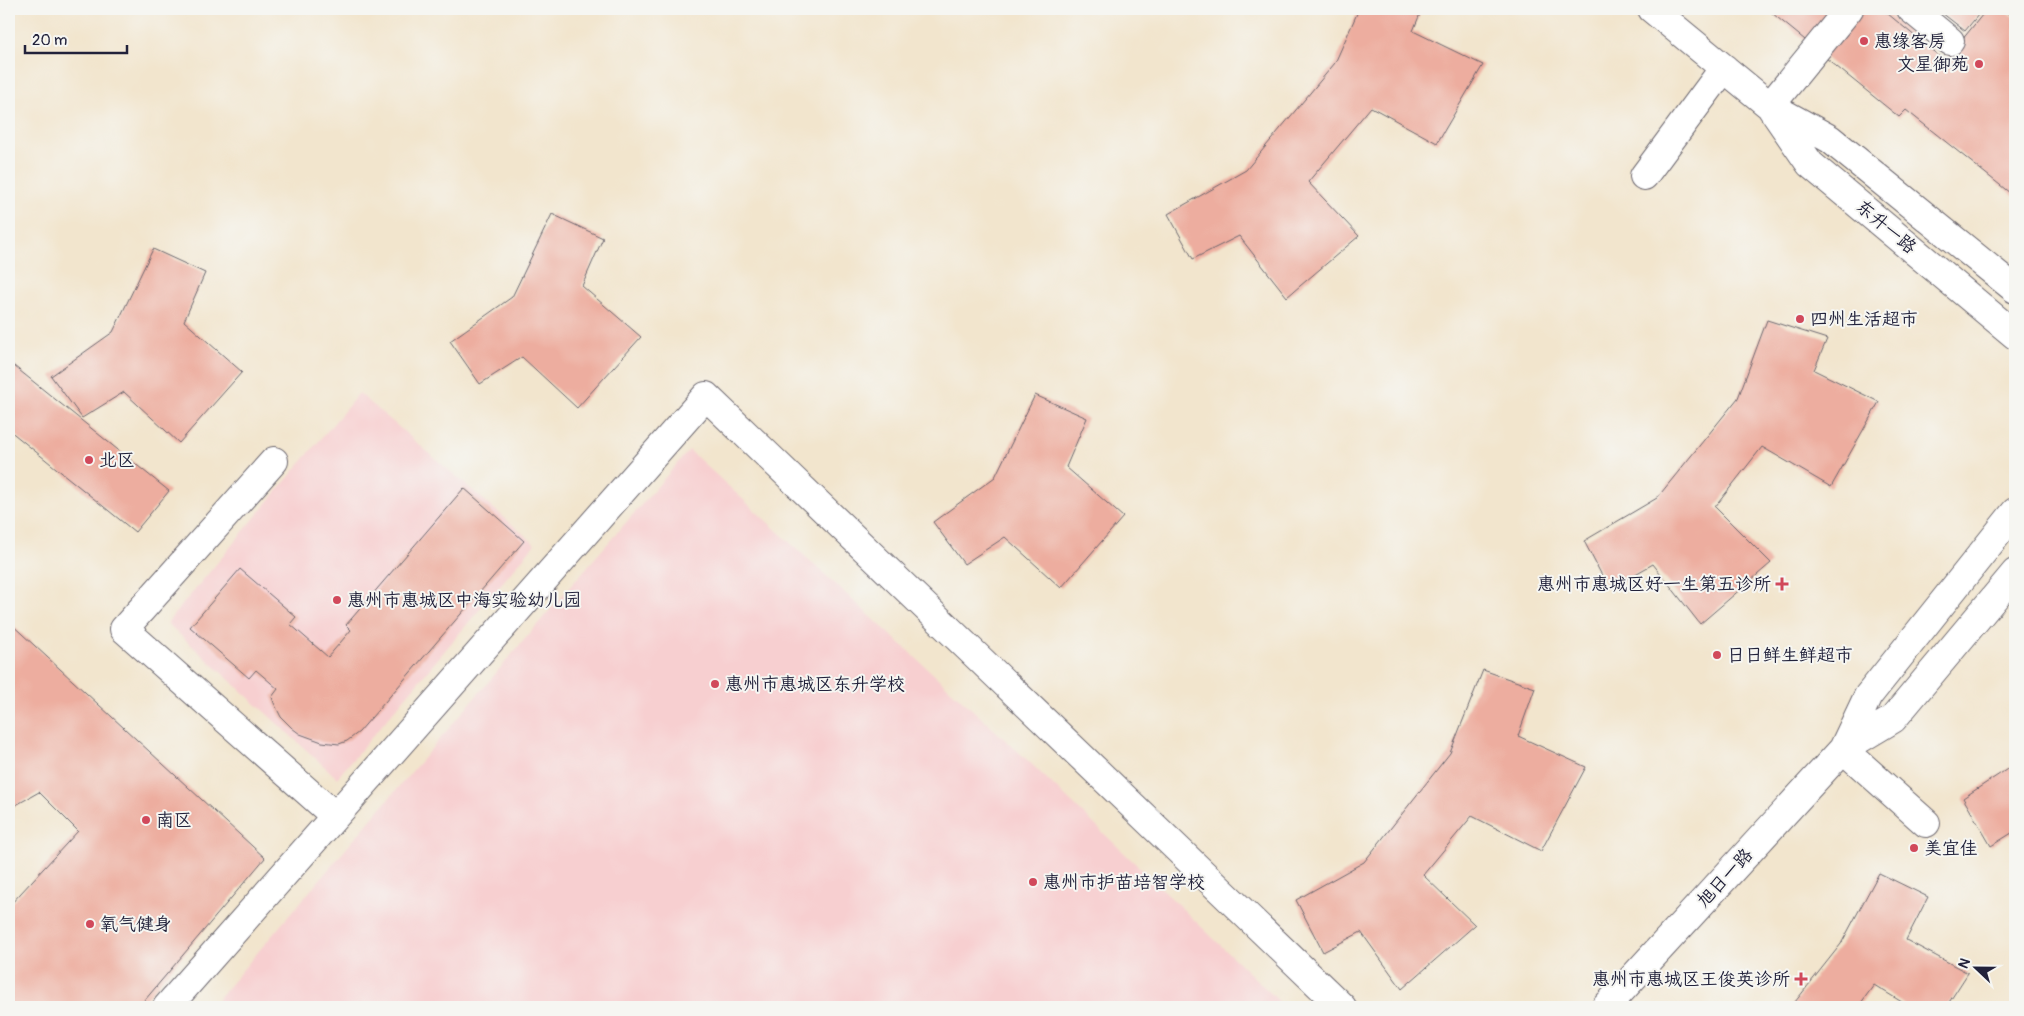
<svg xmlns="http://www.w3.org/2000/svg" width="2024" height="1016" font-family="Pangolin,'LXGW WenKai TC',sans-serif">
<rect width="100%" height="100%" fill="#f6f6f2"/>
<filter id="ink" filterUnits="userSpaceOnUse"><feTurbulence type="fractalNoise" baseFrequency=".02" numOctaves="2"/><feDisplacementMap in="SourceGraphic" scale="10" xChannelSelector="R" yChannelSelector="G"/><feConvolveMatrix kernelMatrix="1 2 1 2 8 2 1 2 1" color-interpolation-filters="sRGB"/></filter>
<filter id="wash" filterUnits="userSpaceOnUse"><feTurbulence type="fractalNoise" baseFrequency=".0096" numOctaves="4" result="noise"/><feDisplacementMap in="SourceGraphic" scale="20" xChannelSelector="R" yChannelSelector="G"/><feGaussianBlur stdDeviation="1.12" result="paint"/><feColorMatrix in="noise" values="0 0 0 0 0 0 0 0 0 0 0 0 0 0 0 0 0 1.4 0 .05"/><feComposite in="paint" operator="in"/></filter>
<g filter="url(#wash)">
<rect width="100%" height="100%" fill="#f2e5cd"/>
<!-- built -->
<path fill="#f7cfd0" d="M 359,393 L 535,544 L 337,778 L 167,623 Z
M 689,450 L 1023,756 L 1285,1007 L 211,1007 L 548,612 Z"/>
<g id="blocks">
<!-- building -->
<path fill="#edad9f" d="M 1359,9 L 1422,9 L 1413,31 L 1483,65 L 1437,143 L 1371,107 L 1308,182 L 1359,236 L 1287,297 L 1239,236 L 1193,259 L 1168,214 L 1246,170 L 1335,63 Z
M 1767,9 L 1838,9 L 1810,44 Z
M 1858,9 L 1882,9 L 1945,61 L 1987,9 L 2003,9 L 2015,18 L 2015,197 L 1906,110 L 1899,117 L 1821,54 Z
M 1937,9 L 1983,9 L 1965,31 Z
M 552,214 L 603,238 L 582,286 L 641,337 L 577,408 L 522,357 L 480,384 L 450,341 L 512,297 Z
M 153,249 L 205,273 L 184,321 L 242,372 L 179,443 L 124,392 L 82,418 L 51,376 L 113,332 Z
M 1767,320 L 1827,339 L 1814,370 L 1879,402 L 1831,487 L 1762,447 L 1715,507 L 1771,563 L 1700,624 L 1653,564 L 1609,589 L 1584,541 L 1657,498 L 1738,398 Z
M 9,362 L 169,491 L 135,532 L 9,430 Z
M 1035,395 L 1087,418 L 1066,467 L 1123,517 L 1061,588 L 1005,537 L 964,564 L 933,522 L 995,477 Z
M 464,488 L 524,541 L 359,732 L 347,741 L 339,744 L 322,742 L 300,734 L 292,728 L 281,717 L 274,703 L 272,697 L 278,689 L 256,670 L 249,678 L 190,627 L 240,569 L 296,617 L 290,624 L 328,657 L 351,630 L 346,625 Z
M 9,622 L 265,858 L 139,1007 L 9,1007 L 9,906 L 78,831 L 39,792 L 9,809 Z
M 1483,670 L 1535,688 L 1518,736 L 1586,767 L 1541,851 L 1472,816 L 1423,875 L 1475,925 L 1402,989 L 1361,932 L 1323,952 L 1296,900 L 1364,862 L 1450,753 Z
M 2015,764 L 2015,831 L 1991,846 L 1963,798 Z
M 1879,873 L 1928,897 L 1906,940 L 1968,973 L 1946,1007 L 1910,1007 L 1874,985 L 1858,1007 L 1791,1007 L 1841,944 Z"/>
</g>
</g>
<g filter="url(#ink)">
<use href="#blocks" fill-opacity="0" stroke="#6b666e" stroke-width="1"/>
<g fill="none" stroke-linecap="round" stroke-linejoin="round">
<defs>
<path id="minor" d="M 1652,9 L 1770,106 L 1830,139 L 2015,289
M 1911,9 L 1950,41
M 1770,106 L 1849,9
M 1772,109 L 1810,164 L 2015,335
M 1644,176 L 1724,68
M 274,461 L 124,629 L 335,816
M 1843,749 L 1868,696 L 2015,512
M 1843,749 L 1926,823
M 167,1007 L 706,396 L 1342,1007
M 1606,1007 L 1843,749 L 1893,719 L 2015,573"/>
</defs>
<!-- minor casing -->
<use href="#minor" stroke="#6b666e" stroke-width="30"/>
<!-- minor -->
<use href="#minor" stroke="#fff" stroke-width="28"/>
</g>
</g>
<!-- markers -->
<g fill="#d1495b" stroke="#f6f6f2" stroke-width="2">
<circle cx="1864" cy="41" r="5"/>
<circle cx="1979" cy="64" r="5"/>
<circle cx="1800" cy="319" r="5"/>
<circle cx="89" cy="460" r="5"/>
<path d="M1779.5 576.5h5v5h5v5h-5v5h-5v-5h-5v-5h5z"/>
<circle cx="337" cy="600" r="5"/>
<circle cx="1717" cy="655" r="5"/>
<circle cx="715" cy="684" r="5"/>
<circle cx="146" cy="820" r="5"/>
<circle cx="1914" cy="848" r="5"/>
<circle cx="1033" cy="882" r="5"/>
<circle cx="90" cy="924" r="5"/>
<path d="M1798.5 971.5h5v5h5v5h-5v5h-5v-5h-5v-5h5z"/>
</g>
<g text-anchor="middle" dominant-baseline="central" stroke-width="4" stroke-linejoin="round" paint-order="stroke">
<!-- poi labels -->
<g font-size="18" fill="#22223b" stroke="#f6f6f2" text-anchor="start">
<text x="1874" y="41">惠缘客房</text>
<text x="1969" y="64" text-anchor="end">文星御苑</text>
<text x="1810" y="319">四州生活超市</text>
<text x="99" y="460">北区</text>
<text x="1771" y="584" text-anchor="end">惠州市惠城区好一生第五诊所</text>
<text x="347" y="600">惠州市惠城区中海实验幼儿园</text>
<text x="1727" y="655">日日鲜生鲜超市</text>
<text x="725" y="684">惠州市惠城区东升学校</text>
<text x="156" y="820">南区</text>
<text x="1924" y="848">美宜佳</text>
<text x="1043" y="882">惠州市护苗培智学校</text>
<text x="100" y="924">氧气健身</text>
<text x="1790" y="979" text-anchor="end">惠州市惠城区王俊英诊所</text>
</g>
<!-- street labels -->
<g font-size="18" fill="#22223b" stroke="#f6f6f2">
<text transform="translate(1886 227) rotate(40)">东升一路</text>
<text transform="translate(1725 878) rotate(-47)">旭日一路</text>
</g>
</g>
<!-- margin -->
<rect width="2024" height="1016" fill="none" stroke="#f6f6f2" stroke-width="30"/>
<!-- north arrow -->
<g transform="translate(1976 968) rotate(292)" stroke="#f6f6f2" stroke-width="4" paint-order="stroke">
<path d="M0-4L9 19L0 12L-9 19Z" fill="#22223b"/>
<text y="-8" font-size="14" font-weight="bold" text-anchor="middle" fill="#22223b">N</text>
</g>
<!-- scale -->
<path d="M25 45v8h102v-8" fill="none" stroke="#22223b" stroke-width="2.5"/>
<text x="32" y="45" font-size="15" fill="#22223b" stroke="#f6f6f2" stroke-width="4" paint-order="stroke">20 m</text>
</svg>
